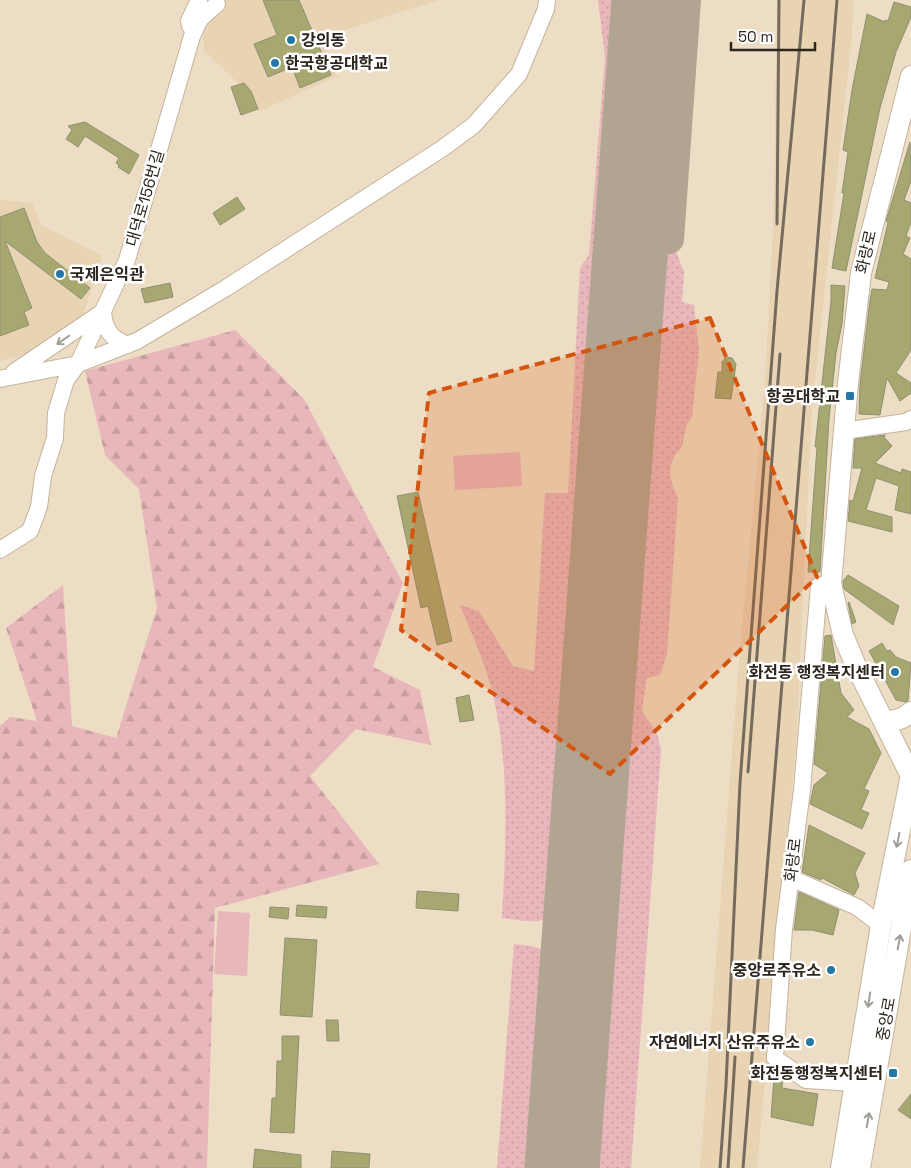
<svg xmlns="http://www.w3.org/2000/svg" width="911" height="1168" font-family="'Space Grotesk','Noto Sans KR',sans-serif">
<defs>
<pattern id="grass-dots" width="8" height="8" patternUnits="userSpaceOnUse" patternTransform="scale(1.25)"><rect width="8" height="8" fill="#e8b7bb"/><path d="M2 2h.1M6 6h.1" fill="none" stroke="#c79da0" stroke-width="1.8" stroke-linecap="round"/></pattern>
<pattern id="forest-firs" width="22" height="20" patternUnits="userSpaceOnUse" patternTransform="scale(1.25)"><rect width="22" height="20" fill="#e8b7bb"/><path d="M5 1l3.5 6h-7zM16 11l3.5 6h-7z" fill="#c79da0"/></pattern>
</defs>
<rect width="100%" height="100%" fill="#edddc4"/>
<!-- built -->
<path fill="#e8d3b3" d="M 201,0 L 439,0 L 323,37 L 337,76 L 258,112 L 251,95 L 204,51 Z
M 777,0 L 854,0 L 851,45 L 812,408 L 796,745 L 757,1168 L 700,1168 L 740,648 L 765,381 L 773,232 Z
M 0,200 L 32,203 L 40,224 L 102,256 L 83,315 L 28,354 L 0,361 Z"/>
<!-- grass -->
<path fill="url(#grass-dots)" d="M 598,0 L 631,0 L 564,899 C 555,929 526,921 502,918 C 506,843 510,764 492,691 C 485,662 471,633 460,605 L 479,611 L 513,666 L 534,671 L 545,493 L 568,493 L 580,268 L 589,255 L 605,57 Z
M 646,225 L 660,229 L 659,245 L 675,249 L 684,272 L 682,302 L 694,305 L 699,350 L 692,417 C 685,427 685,432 683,443 C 682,449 678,451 675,456 C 666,469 672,485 678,498 L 667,654 L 660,675 L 647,678 L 642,711 L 657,733 L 661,750 L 631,1168 L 577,1168 Z
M 514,944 C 536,946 553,949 559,973 L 543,1153 L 539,1162 L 533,1168 L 497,1168 Z"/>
<!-- forest -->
<path fill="url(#forest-firs)" d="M 235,330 L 304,399 L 403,583 L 373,667 L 420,690 L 431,745 L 356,729 L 310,776 L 379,864 L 215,908 L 207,1168 L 0,1168 L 0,726 L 10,717 L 37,721 L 6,628 L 63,585 L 72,726 L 116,738 L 157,608 L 139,489 L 105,455 L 85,371 Z"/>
<!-- pitch -->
<path fill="#e8b7bb" d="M 520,452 L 522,486 L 455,490 L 453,456 Z
M 218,911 L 250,913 L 247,976 L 214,974 Z"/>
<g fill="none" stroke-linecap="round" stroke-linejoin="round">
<!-- taxiway -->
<path stroke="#b1a490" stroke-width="30" d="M 632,223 L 640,211 L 659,206 L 672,194
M 669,239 L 686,0"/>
<!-- runway -->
<path stroke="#b1a490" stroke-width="75" d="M 562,1168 L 649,0"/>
</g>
<!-- building -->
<path fill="#a6a86f" stroke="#8e9076" d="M 263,0 L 299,0 L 331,75 L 300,88 L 292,67 L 268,77 L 254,44 L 277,35 Z
M 894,2 L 911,7 L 911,17 L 896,52 L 880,108 L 846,271 L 832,268 L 844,193 L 842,193 L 848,152 L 843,150 L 852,90 L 867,14 L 885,22 L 885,20 L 888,21 Z
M 244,83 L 251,91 L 258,109 L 241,115 L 231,87 Z
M 85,122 L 139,155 L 129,174 L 118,167 L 119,165 L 116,163 L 119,158 L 85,136 L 78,147 L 66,139 L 72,130 L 68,126 Z
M 910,142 L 911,181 L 904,200 L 911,203 L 911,222 L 906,236 L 910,238 L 903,254 L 911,259 L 911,350 L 896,373 L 911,383 L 911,393 L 900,401 L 887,378 L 880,415 L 859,414 L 860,384 L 870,300 L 872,289 L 887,290 L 889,282 L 875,278 L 888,223 L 886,221 Z
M 237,197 L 245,209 L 220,225 L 213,213 Z
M 24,208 L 37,242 L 45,253 L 90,288 L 81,299 L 5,241 L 32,308 L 24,312 L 29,325 L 0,336 L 0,217 Z
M 170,283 L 173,297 L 145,303 L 141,289 Z
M 831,285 L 845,286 L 842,324 L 836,353 L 829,419 L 820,572 L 808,572 L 817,447 L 815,447 L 831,301 Z
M 726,357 L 732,358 L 736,364 L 731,399 L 715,398 L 718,372 L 722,372 L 722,362 Z
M 885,435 L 884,437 L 892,446 L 875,463 L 901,473 L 902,469 L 911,472 L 911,514 L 895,510 L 899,486 L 876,478 L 866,510 L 892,517 L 892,532 L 848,521 L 850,500 L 853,501 L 862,468 L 853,468 L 855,439 Z
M 418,492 L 452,641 L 437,645 L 428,606 L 421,608 L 397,496 Z
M 848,575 L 899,606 L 893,625 L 844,589 L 843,581 Z
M 849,602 L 856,622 L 852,624 L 848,603 Z
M 831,635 L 841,693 L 854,710 L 847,717 L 869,729 L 881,753 L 864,789 L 869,791 L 861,810 L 869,813 L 862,829 L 810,804 L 814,785 L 828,773 L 814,764 L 825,636 Z
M 882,643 L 887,651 L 890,650 L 896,657 L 911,663 L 908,701 L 906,702 L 896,700 L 869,651 Z
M 469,695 L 474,720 L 460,722 L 456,698 Z
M 809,825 L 865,853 L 855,873 L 859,886 L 854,895 L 822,878 L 821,880 L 802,872 Z
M 417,891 L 459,894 L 458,911 L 416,908 Z
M 799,892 L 839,910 L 833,935 L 812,930 L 794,930 Z
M 297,905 L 327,907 L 326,918 L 296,916 Z
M 270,907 L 289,908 L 288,919 L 269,917 Z
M 285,938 L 317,940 L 312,1017 L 280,1015 Z
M 326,1020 L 338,1020 L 339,1041 L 327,1041 Z
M 282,1036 L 299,1036 L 294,1133 L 270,1132 L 272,1098 L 276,1098 L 277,1061 L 282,1061 Z
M 774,1077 L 783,1078 L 782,1088 L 818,1094 L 813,1126 L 771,1117 Z
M 911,1094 L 911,1119 L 898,1110 Z
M 255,1149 L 301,1155 L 301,1168 L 253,1168 Z
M 332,1151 L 370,1154 L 369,1168 L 331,1168 Z"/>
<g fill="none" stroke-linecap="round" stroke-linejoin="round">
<defs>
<path id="minor" d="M 190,26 L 189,21 L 199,0
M 103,311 C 104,329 111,339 128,345
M 14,372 L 101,313
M 0,379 L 78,364 L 137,341 L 226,288 L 443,148 L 474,125 L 519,74 L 546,9 L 547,0
M 843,431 L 906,422 L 911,419
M 0,550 L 30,531 L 39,507 L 43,476 L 55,438 L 56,413 L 66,380 L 78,364 L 127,260 L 192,36 L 200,19 L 217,4
M 831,584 L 819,586 L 802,790 L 784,929 L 775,1058 L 806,1080 L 855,1083
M 791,878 L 857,907 L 881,925"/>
<path id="major" d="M 911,76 L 861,273 L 848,383 L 831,584 L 843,635 L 856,666 L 911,776
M 883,719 C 894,723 903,719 911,712
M 841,1168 L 881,925 L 911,775
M 860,1168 L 911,870"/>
</defs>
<!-- minor casing -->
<use href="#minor" stroke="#c4b49c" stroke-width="18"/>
<!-- major casing -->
<use href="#major" stroke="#c4b49c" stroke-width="22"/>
<!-- minor -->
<use href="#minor" stroke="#fff" stroke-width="16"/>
<!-- major -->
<use href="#major" stroke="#fff" stroke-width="20"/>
<!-- rail -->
<path stroke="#756b5c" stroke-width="3" d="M 777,224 L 779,0
M 748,772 L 780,354
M 720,1168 L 726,1085 L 740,783 L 777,291 L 804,0
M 728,1168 L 735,1057
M 743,1168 L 837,0"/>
</g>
<!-- one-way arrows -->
<defs><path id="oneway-shaft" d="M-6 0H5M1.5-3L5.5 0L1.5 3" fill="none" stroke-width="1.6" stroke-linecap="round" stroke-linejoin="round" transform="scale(1.25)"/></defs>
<g stroke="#a09d99">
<use href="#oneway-shaft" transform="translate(63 340) rotate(145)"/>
<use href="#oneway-shaft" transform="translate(898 840) rotate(101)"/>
<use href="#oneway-shaft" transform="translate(899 942) rotate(-80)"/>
<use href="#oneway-shaft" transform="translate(869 1000) rotate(99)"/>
<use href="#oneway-shaft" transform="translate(868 1120) rotate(-80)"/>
</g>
<!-- marked area -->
<path fill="#d5540e" fill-opacity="0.2" stroke="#d5540e" stroke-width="4" stroke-dasharray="10 6" stroke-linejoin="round" d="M 710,318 L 817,577 L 610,774 L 401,630 L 429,393 Z"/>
<!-- markers -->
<g fill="#2577a8" stroke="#fff" stroke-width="2">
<circle cx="291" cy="40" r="5"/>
<circle cx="275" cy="63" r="5"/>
<circle cx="60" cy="274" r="5"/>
<rect x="845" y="391" width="10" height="10" rx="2.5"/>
<circle cx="895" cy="672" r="5"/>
<circle cx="831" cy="970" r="5"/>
<circle cx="810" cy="1042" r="5"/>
<rect x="888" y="1068" width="10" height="10" rx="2.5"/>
</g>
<g text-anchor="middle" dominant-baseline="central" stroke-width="5" stroke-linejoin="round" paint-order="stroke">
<!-- poi labels -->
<g font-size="16" font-weight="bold" fill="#2c261d" stroke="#fff" text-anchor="end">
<text x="301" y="40" text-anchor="start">강의동</text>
<text x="285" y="63" text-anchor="start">한국항공대학교</text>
<text x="70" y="274" text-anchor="start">국제은익관</text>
<text x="840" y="396">항공대학교</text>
<text x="885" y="672">화전동 행정복지센터</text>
<text x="821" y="970">중앙로주유소</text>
<text x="800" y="1042">자연에너지 산유주유소</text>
<text x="883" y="1073">화전동행정복지센터</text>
</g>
<!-- street labels -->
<g font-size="16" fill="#2c261d" stroke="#fff">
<text transform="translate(145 198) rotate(-74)">대덕로156번길</text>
<text transform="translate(866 252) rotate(-77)">화랑로</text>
<text transform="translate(793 860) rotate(-83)">화랑로</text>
<text transform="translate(886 1019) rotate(-80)">중앙로</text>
</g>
</g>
<!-- scale -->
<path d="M731 42v8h84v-8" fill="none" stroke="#2c261d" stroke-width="2.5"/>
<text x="738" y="42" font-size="15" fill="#2c261d" stroke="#ffffff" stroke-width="4" paint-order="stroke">50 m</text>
</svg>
